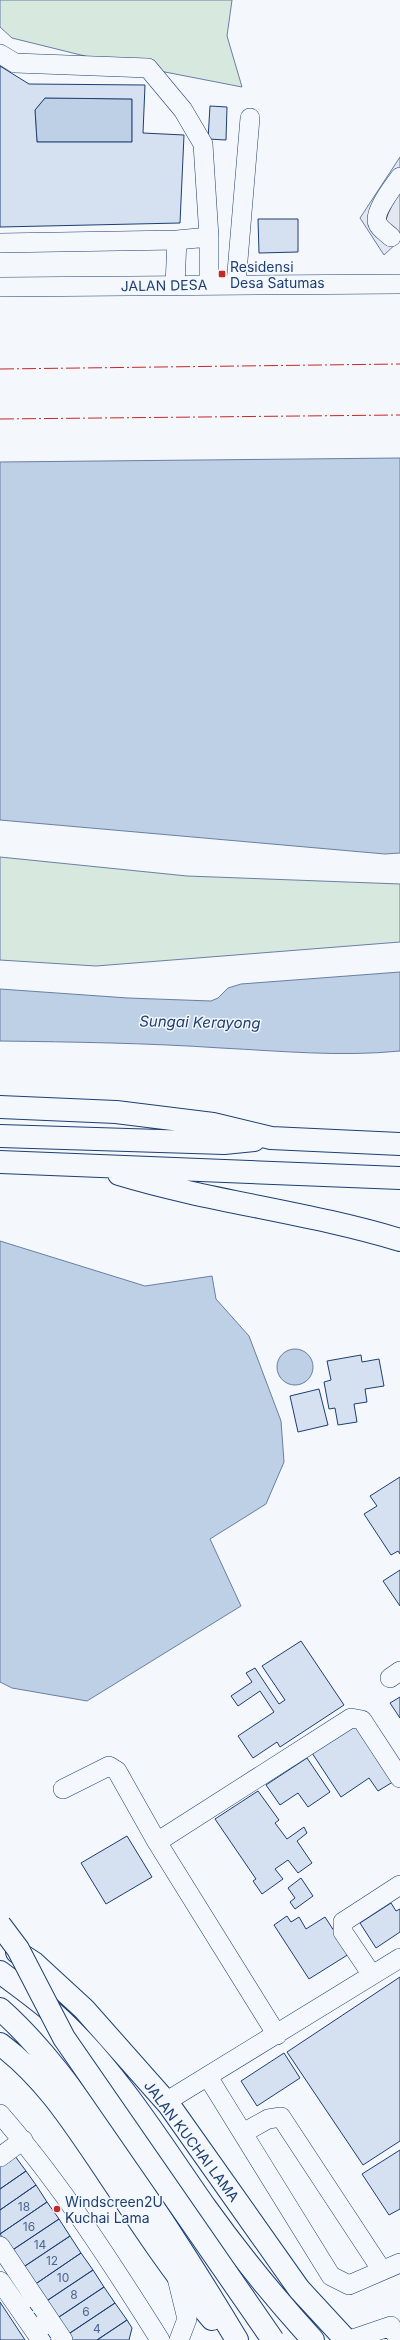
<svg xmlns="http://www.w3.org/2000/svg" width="400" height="2340" font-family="Inter,sans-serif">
<rect width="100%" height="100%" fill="#f4f7fb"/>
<!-- green -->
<path fill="#d7e8df" stroke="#687fa3" d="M 0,0 L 232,0 L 227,36 L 242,87 L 93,58 L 12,38 L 0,27 Z
M 0,857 L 187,876 L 400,884 L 400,942 L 96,966 L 0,960 Z"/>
<!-- parking -->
<path fill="#e3e8f0" stroke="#687fa3" d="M 400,157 L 400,240 L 384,255 L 360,218 Z"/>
<!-- water -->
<path fill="#bed0e5" stroke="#687fa3" d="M 45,98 L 132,99 L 132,142 L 37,142 L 35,110 Z
M 400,458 L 400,853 L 385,854 L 0,820 L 0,462 Z
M 400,972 L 400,1051 C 340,1057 281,1051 221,1048 C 148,1043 74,1042 0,1041 L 0,989 L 128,998 L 211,1001 L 218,998 L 228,988 L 241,984 Z
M 0,1241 L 145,1286 L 212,1276 L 216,1299 L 249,1336 L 281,1421 L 284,1462 L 266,1504 L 210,1539 L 241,1606 L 87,1701 L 12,1688 L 0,1682 Z
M277 1367a18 18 0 1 1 36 0a18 18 0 1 1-36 0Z"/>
<!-- building -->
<path fill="#d5e0f0" stroke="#1d3f73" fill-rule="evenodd" d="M 0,66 L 29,84 L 145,85 L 143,133 L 184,135 L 180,223 L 0,227 ZM 45,98 L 132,99 L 132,142 L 37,142 L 35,110 Z
M 210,106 L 227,107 L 226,140 L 208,139 Z
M 258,219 L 298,219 L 298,252 L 259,253 Z
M 361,1355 L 362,1362 L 379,1359 L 384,1386 L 365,1389 L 367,1402 L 354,1404 L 357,1422 L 338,1425 L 335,1408 L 329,1409 L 324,1382 L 331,1380 L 327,1361 Z
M 319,1389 L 328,1425 L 298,1432 L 290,1396 Z
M 400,1477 L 400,1554 L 398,1551 L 391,1555 L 364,1514 L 377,1506 L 370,1496 Z
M 400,1570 L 400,1606 L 383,1581 Z
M 301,1641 L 344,1705 L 280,1747 L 277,1742 L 253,1758 L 238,1736 L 274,1712 L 260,1691 L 238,1706 L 231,1696 L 252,1682 L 246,1673 L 255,1668 L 279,1704 L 285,1700 L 262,1666 Z
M 400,1697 L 400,1718 L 390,1703 Z
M 358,1723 L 396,1780 L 378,1791 L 369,1778 L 341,1797 L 312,1753 Z
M 307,1758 L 330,1792 L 308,1807 L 298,1793 L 280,1805 L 266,1785 Z
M 258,1791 L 279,1820 L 275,1823 L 287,1839 L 304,1827 L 307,1833 L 297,1841 L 312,1863 L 298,1873 L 288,1860 L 275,1869 L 283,1879 L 262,1894 L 253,1881 L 256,1879 L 215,1819 Z
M 127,1836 L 152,1877 L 106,1904 L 81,1863 Z
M 301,1878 L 313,1896 L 295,1909 L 290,1902 L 295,1898 L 288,1888 Z
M 391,1903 L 396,1911 L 400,1909 L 400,1932 L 376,1948 L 360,1923 Z
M 287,1916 L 291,1922 L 299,1917 L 306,1929 L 325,1917 L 349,1954 L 309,1979 L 274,1925 Z
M 400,1977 L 400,2141 L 363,2165 L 287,2052 Z
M 284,2053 L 300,2078 L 257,2106 L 241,2081 Z
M 400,2150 L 400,2209 L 389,2215 L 362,2174 Z
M 12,2152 L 26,2171 L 0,2189 L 0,2162 Z
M 26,2171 L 36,2185 L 0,2210 L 0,2189 Z
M 36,2185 L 47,2202 L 0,2234 L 0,2210 Z
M 47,2202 L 59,2219 L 11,2251 L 0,2234 Z
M 59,2219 L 70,2236 L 22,2268 L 11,2251 Z
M 70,2236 L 81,2253 L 34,2285 L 22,2268 Z
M 81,2253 L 93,2270 L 45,2302 L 34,2285 Z
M 93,2270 L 104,2287 L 56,2319 L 45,2302 Z
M 104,2287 L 115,2303 L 67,2335 L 56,2319 Z
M 0,2302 L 25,2340 L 0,2340 Z
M 115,2303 L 127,2320 L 97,2340 L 70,2340 L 67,2335 Z
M 127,2320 L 132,2328 L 129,2340 L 97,2340 Z"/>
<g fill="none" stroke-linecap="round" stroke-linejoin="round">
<defs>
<path id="minor" d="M 0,54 L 15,63 L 148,68 L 183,110 L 203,144 L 209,237 L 177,240 L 0,243
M 209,237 L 209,285
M 391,237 C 387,233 380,229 378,224 C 372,213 394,186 400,177
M 236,284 L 250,118
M 175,285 L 177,240
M 0,287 L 400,284
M 390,1678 L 400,1671
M 63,1789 L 109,1766 L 117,1771 L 157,1842 L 277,2035
M 157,1842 L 351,1718 L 362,1720 L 400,1778
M 372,1975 L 343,1932 L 343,1922 L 400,1885
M 208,2077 L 331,2276 L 349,2285 L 400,2263
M 169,2105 L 172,2098 L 400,1958
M 0,2114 C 60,2183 111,2262 160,2340
M 243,2133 L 268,2119 L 281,2117 L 381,2269
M 0,2157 L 23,2140
M 0,2246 L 63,2340
M 177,2278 L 187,2319 L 179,2340
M 0,2281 L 41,2340
M 350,2340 L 391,2326 L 399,2340"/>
<path id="major" d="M 17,1952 L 34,1963 L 84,2009 L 169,2105 L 299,2289 L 346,2340
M 0,1972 C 21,1988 43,2003 62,2021 C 119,2075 161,2144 206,2208 C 239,2254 275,2298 313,2340
M 0,2009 C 44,2048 77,2096 111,2144 C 155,2208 197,2273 237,2340
M 0,2044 C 46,2078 76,2127 108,2174 C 141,2224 173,2273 212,2319"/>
<path id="highway" d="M 0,1107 L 116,1112 L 213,1124 L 271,1138 L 400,1144
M 0,1136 L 224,1143 L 254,1140
M 0,1162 L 400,1178
M 119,1174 C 211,1202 308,1212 400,1240"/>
</defs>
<!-- minor casing -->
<use href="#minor" stroke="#1d3f73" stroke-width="20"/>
<!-- major casing -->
<use href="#major" stroke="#1d3f73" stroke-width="24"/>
<!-- highway casing -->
<use href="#highway" stroke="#1d3f73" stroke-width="24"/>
<!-- minor -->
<use href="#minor" stroke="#f4f7fb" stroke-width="19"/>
<!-- major -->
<use href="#major" stroke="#f4f7fb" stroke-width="22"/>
<!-- highway -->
<use href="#highway" stroke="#f4f7fb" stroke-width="22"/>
<defs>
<path id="highway-bridge" d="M 0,1925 L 18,1949 L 64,2038 L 273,2340"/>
</defs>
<!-- highway-bridge casing -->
<use href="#highway-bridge" stroke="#1d3f73" stroke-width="24" stroke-linecap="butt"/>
<!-- highway-bridge -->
<use href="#highway-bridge" stroke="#f4f7fb" stroke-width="22"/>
<!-- fence -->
<path stroke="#1d3f73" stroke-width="1" stroke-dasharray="5 2" stroke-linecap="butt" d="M 30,2307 L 37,2317
M 48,2334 L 52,2340"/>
<!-- power -->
<path stroke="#c62828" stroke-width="1" stroke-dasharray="14 3 2 3" stroke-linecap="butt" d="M 0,369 L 400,364
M 0,419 L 400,415"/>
</g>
<!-- markers -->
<g fill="#c62828" stroke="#f4f7fb" stroke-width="1.5">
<rect x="218" y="270" width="8" height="8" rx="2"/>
<circle cx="57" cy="2209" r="4"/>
</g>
<g text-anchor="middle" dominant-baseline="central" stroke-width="3" stroke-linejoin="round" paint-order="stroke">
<!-- number labels -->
<g font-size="12" fill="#4b6792">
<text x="24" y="2206">18</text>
<text x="29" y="2226">16</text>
<text x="40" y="2244">14</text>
<text x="52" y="2260">12</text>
<text x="63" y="2277">10</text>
<text x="74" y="2294">8</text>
<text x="86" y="2311">6</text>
<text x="97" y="2328">4</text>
</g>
<!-- poi labels -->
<g font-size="14" fill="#1d3f73" stroke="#f4f7fb" text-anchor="start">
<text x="230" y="266">Residensi<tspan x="230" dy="16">Desa Satumas</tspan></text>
<text x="65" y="2201">Windscreen2U<tspan x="65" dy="16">Kuchai Lama</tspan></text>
</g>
<!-- street labels -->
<g font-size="14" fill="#1d3f73" stroke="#f4f7fb">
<text transform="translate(164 285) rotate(-1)">JALAN DESA</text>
<text transform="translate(192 2141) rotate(53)">JALAN KUCHAI LAMA</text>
</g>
<!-- water labels -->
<g font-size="15" font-style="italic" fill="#1d3f73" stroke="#f4f7fb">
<text transform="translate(200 1022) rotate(1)">Sungai Kerayong</text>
</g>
</g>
</svg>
